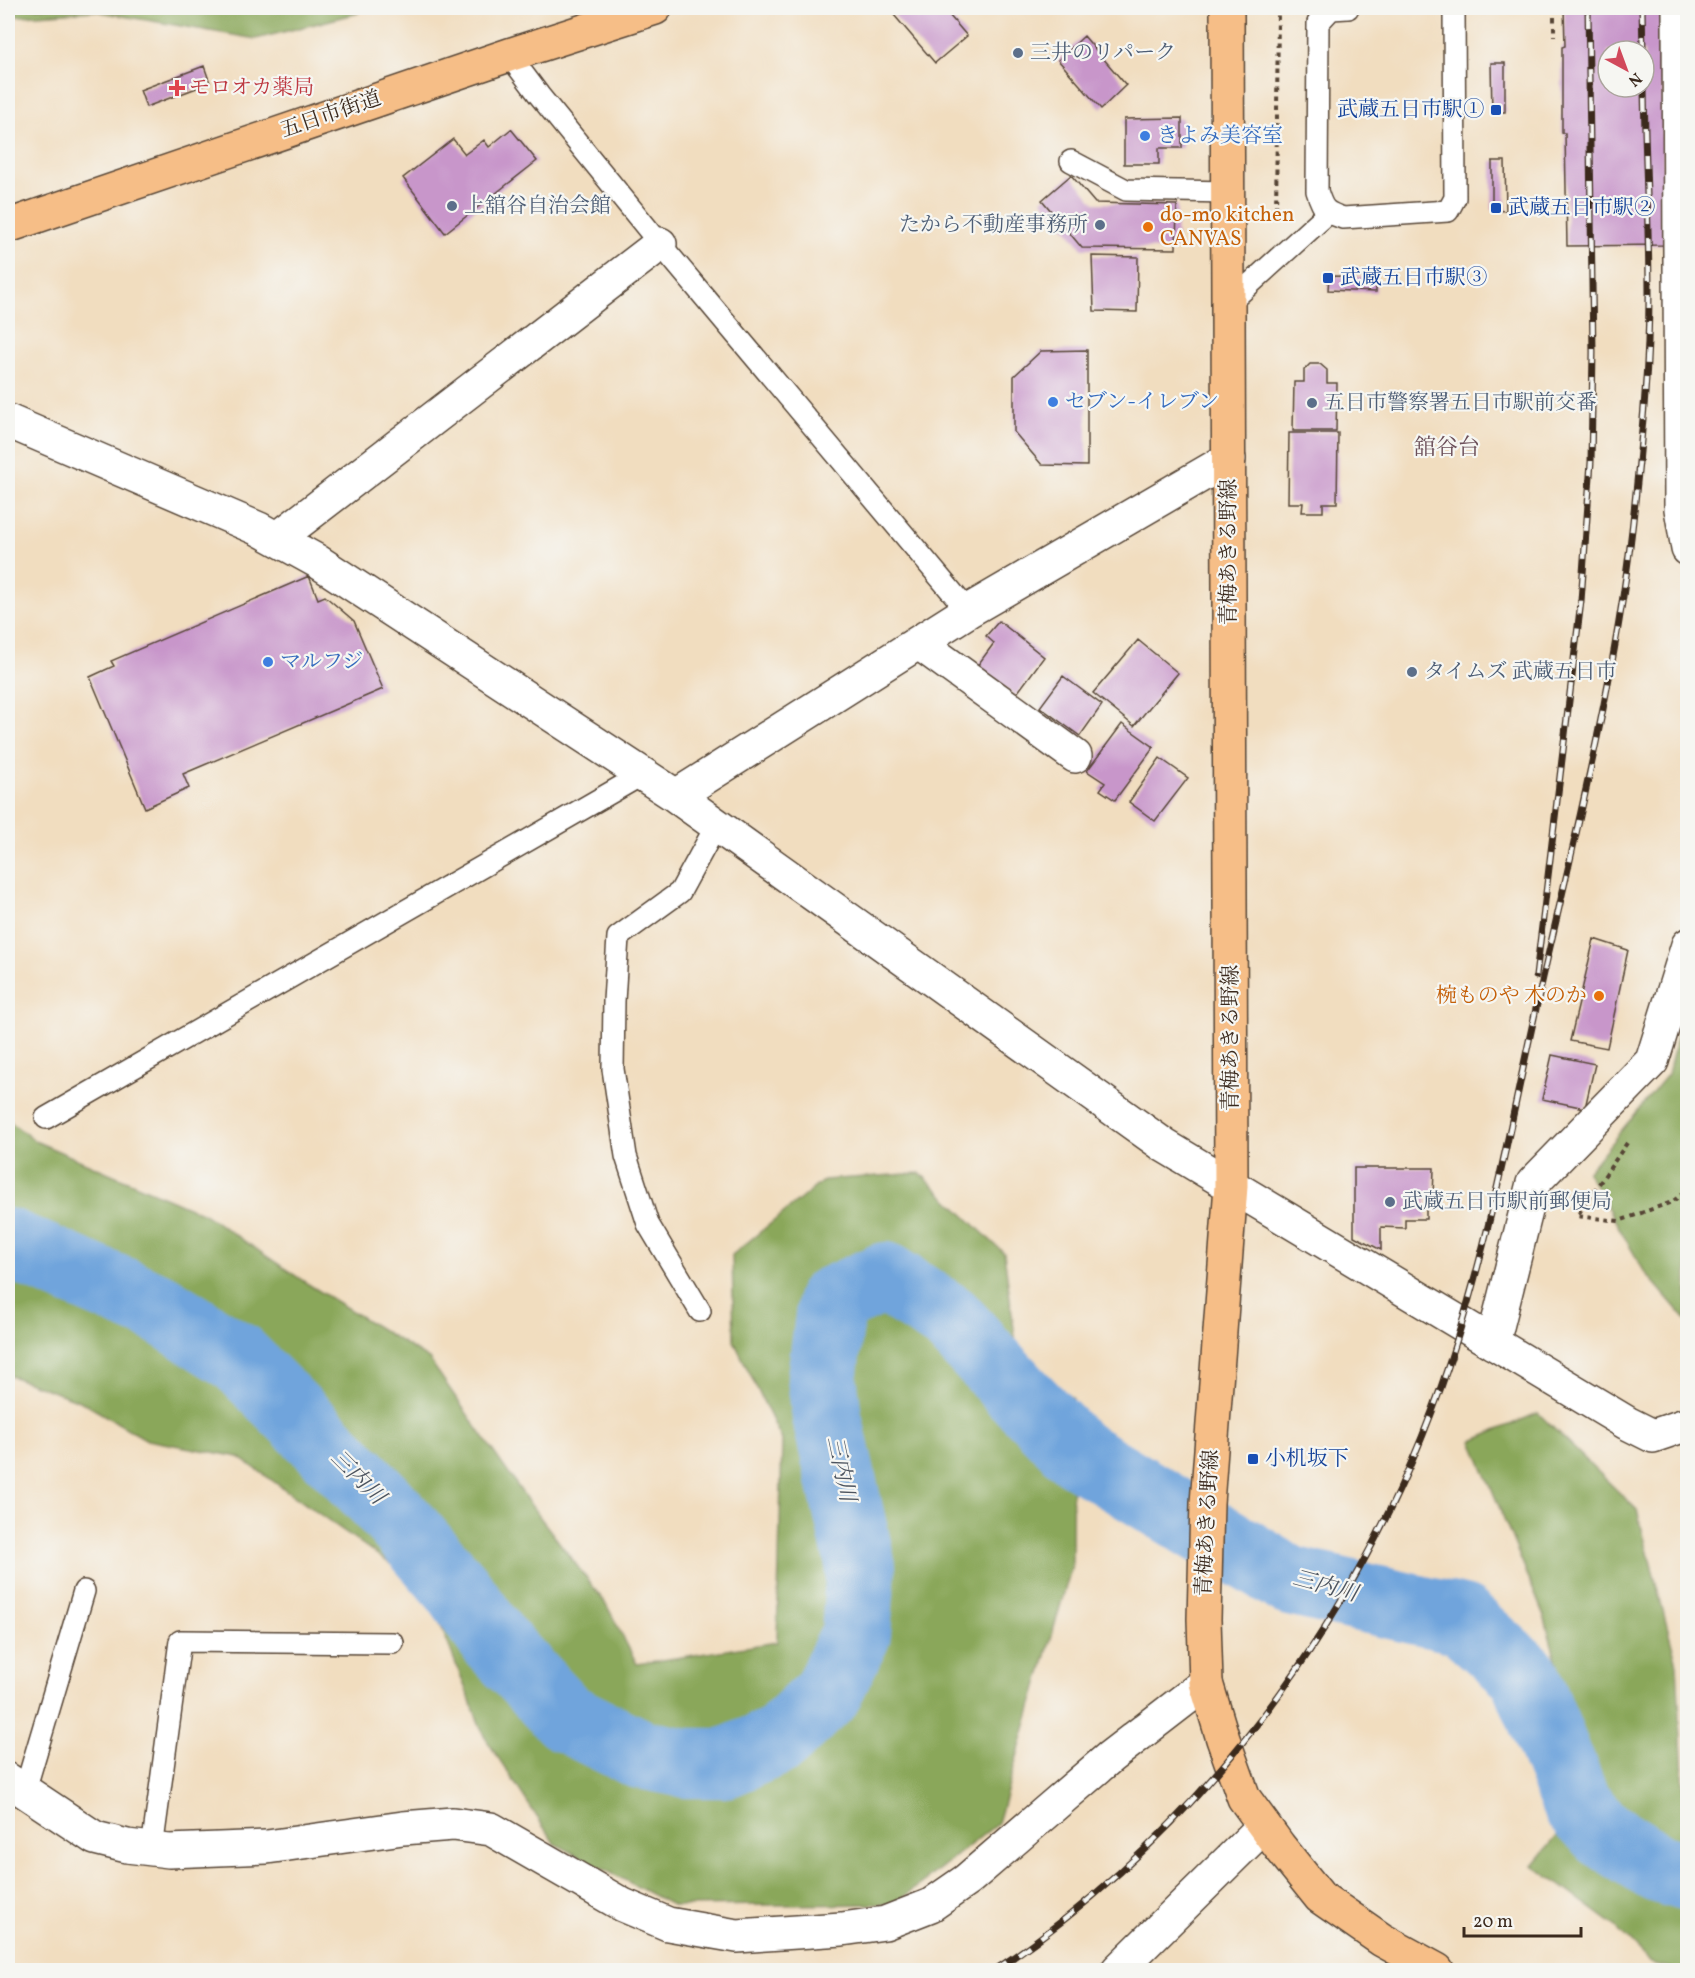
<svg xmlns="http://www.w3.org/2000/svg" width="1695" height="1978" font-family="Vollkorn,'Noto Serif JP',serif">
<rect width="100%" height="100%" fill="#f6f6f2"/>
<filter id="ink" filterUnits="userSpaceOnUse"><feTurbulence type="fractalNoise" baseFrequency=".0167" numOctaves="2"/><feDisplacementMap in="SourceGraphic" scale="12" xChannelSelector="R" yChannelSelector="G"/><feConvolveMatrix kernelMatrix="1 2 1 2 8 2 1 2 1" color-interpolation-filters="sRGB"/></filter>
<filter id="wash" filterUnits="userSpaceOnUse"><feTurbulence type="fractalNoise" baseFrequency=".008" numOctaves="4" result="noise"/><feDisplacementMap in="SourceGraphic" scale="24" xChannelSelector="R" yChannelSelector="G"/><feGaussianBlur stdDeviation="1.35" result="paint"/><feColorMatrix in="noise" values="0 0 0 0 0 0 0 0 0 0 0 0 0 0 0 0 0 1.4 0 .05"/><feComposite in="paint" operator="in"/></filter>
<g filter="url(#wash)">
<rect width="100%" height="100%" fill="#f1ddbf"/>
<!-- forest -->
<path fill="#8aa75a" stroke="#62683c" stroke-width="1.5" d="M 8,8 L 360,8 L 358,13 L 256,39 L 94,11 L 8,17 Z
M 1687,996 L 1687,1321 L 1644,1271 L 1587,1172 L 1668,1074 Z
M 8,1120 L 35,1141 L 204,1214 L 308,1284 L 429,1359 L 530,1504 L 606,1604 L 637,1664 L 777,1642 L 782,1440 L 734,1341 L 732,1255 L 824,1180 L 920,1173 L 1004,1253 L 1018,1359 L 1073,1399 L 1072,1565 L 998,1823 L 895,1904 L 674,1906 L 554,1843 L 484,1736 L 427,1590 L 239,1457 L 147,1440 L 80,1401 L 8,1375 Z
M 1538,1413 L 1637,1510 L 1677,1664 L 1685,1815 L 1688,1815 L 1687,1970 L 1677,1970 L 1652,1963 L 1615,1926 L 1533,1865 L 1593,1793 L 1544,1616 L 1472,1441 Z"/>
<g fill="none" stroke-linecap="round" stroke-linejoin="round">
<!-- river -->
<path stroke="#6fa4dc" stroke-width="70" d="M 8,1243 L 159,1308 L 237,1357 L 382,1502 L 457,1588 L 495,1642 L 565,1717 L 640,1754 L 686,1763 L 725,1763 L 779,1740 L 826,1695 L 856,1634 L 861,1567 L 827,1417 L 822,1378 L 832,1301 L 885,1277 L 949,1318 L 1017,1392 L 1077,1453 L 1290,1581 L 1462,1620 L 1525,1676 L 1577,1806 L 1604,1834 L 1658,1868 L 1688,1877"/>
</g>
<g id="blocks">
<!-- building -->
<path fill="#c896ca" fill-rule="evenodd" d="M 888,8 L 943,8 L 967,36 L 935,63 Z
M 1564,8 L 1662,8 L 1664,245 L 1567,246 L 1565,133 L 1562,133 L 1562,47 L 1565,46 ZM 1608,51 L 1644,51 L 1644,87 L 1608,87 Z
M 1084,36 L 1126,85 L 1101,109 L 1058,60 Z
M 1491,63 L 1505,63 L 1505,112 L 1492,112 Z
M 204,66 L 210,83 L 146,107 L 140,90 Z
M 1182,118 L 1182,148 L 1159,148 L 1159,164 L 1124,164 L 1124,119 Z
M 511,129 L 537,161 L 445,233 L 403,178 L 453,139 L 465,154 L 484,140 L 489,147 Z
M 1492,161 L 1505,161 L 1506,211 L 1492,210 Z
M 1071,175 L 1095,203 L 1177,205 L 1176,249 L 1082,248 L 1042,200 Z
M 1092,256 L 1138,257 L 1137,312 L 1094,311 Z
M 1329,276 L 1376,277 L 1376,292 L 1328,290 Z
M 1087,350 L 1087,466 L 1042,465 L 1014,432 L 1014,376 L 1041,351 Z
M 1310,364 L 1320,364 L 1327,370 L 1327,383 L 1337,383 L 1336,431 L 1293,431 L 1294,382 L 1304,382 L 1304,370 Z
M 1289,433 L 1338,433 L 1337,503 L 1323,503 L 1323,512 L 1302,512 L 1303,503 L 1288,503 Z
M 309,576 L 318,599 L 325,596 L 354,621 L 383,689 L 183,774 L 189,788 L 145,808 L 90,677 L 114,666 L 111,661 Z
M 999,621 L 1044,657 L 1015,696 L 977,666 L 994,643 L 986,636 Z
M 1138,640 L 1178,673 L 1134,726 L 1093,693 Z
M 1063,676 L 1102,705 L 1080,736 L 1040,707 Z
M 1122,724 L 1154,747 L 1115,800 L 1100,790 L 1105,783 L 1087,771 Z
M 1160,758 L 1188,778 L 1155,821 L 1129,802 Z
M 1594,939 L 1628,950 L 1607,1048 L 1570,1041 Z
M 1552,1055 L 1595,1064 L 1585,1108 L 1542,1099 Z
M 1354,1168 L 1434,1168 L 1433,1198 L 1426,1198 L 1426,1219 L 1405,1219 L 1405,1228 L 1381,1227 L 1381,1250 L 1354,1236 Z"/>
</g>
</g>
<g filter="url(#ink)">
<use href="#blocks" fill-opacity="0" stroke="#564536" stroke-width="1.5"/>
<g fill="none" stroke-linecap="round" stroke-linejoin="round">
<defs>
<path id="service" d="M 1348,8 L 1331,9 L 1318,23 L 1317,191 C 1323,210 1325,212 1343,218 L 1448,211 L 1455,198 L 1454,8
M 509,55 L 539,95 L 660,244 L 968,611
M 1071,161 L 1126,190 L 1228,192
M 1228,304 L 1328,213
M 46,1118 L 643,774
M 700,1311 L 648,1224 L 626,1156 L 613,1069 L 614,1001 L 618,937 L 680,892 L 716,826
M 25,1790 L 84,1591
M 152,1849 L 180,1641 L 393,1643"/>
<path id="minor" d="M 1679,8 L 1681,509 L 1688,549
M 8,421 L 259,529 L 317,561 L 676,796 L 1165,1146 L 1627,1423 L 1653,1436 L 1688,1424
M 277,539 L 660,244
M 919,643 L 1075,756
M 676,796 L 968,611 L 1229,459
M 1493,1343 L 1533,1183 L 1652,1061 L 1688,945
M 8,1780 L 95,1838 L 127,1846 L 169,1851 L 267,1847 L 403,1828 L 453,1824 L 491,1829 L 623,1905 L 668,1924 L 737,1936 L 842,1929 L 885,1923 L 931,1905 L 967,1880 L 1110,1757 L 1206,1683
M 1118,1970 L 1264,1826"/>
<path id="primary" d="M 1227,8 L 1231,1186 L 1207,1503 L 1204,1619 L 1206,1683 L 1223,1739 L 1244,1798 L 1279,1846 L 1320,1897 L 1382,1940 L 1437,1970
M 8,226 L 509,55 L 655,8"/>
</defs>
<!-- service casing -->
<use href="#service" stroke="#564536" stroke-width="24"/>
<!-- minor casing -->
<use href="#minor" stroke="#564536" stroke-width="36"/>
<!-- primary casing -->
<use href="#primary" stroke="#564536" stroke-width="36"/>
<!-- path -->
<path stroke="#564536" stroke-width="4" stroke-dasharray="4.5 4.5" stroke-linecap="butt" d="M 1554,8 L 1554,36
M 1276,218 L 1278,8
M 1627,1143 L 1577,1216 L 1619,1221 L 1672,1202 L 1688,1189"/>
<!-- service -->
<use href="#service" stroke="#fff" stroke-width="21"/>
<!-- minor -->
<use href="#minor" stroke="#fff" stroke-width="33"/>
<!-- primary -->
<use href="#primary" stroke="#f6be87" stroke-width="33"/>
<defs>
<path id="rail" d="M 1642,8 L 1643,51
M 1536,976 L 1581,601 L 1591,462 L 1593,352 L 1588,8
M 995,1970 C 1218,1820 1379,1592 1458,1336 C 1494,1220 1515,1100 1542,982 C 1578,823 1619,664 1635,502 C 1642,434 1649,364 1649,295 C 1649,226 1645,156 1644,87"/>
</defs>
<!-- rail casing -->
<use href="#rail" stroke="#3b2a1e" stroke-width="7"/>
<!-- rail -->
<use href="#rail" stroke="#f6f6f2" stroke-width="4.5" stroke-dasharray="14" stroke-linecap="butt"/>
</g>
</g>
<!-- markers -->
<g fill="#5c6f8a" stroke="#f6f6f2" stroke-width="2">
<circle cx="1018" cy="53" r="6"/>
<circle cx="452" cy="206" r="6"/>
<circle cx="1100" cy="225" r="6"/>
<circle cx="1312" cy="403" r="6"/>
<circle cx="1412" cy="672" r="6"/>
<circle cx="1390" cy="1202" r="6"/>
</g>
<path fill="#e0444e" stroke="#f6f6f2" stroke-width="2" d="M174 79h6v6h6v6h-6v6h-6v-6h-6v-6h6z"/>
<g fill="#1a4fb4" stroke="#f6f6f2" stroke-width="2">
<rect x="1490" y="104" width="12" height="12" rx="3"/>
<rect x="1490" y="202" width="12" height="12" rx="3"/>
<rect x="1322" y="272" width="12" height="12" rx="3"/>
<rect x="1247" y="1453" width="12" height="12" rx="3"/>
</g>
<g fill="#3f7fe0" stroke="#f6f6f2" stroke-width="2">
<circle cx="1145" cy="136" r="6"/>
<circle cx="1053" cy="402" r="6"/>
<circle cx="268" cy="662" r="6"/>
</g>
<g fill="#e8710a" stroke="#f6f6f2" stroke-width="2">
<circle cx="1148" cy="227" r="6"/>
<circle cx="1599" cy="996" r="6"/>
</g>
<g text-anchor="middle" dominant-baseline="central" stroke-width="4.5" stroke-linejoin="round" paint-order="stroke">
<!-- service labels -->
<g font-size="21" fill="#4e5e75" stroke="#f6f6f2" text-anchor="start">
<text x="1030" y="53">三井のリパーク</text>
<text x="464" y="206">上舘谷自治会館</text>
<text x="1088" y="225" text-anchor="end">たから不動産事務所</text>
<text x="1324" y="403">五日市警察署五日市駅前交番</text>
<text x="1424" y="672">タイムズ 武蔵五日市</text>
<text x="1402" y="1202">武蔵五日市駅前郵便局</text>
</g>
<!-- health labels -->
<g font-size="21" fill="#be3a42" stroke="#f6f6f2" text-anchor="start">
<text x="189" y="88">モロオカ薬局</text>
</g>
<!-- transit labels -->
<g font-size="21" fill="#164399" stroke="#f6f6f2" text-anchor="start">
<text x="1484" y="110" text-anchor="end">武蔵五日市駅①</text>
<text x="1508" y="208">武蔵五日市駅②</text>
<text x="1340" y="278">武蔵五日市駅③</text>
<text x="1265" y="1459">小机坂下</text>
</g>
<!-- street labels -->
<g font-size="21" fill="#3b2a1e" stroke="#f6f6f2">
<text transform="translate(331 115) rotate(-19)">五日市街道</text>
<text transform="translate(1229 552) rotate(-90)">青梅あきる野線</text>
<text transform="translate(1231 1038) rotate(-90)">青梅あきる野線</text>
<text transform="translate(1208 1523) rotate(-87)">青梅あきる野線</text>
</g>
<!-- shop labels -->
<g font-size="21" fill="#366cbe" stroke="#f6f6f2" text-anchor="start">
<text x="1157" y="136">きよみ美容室</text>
<text x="1065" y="402">セブン-イレブン</text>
<text x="280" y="662">マルフジ</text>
</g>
<!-- food labels -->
<g font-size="21" fill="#c56008" stroke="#f6f6f2" text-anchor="start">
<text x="1160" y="215">do-mo kitchen<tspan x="1160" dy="24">CANVAS</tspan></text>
<text x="1587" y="996" text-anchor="end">椀ものや 木のか</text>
</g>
<!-- neighbourhood labels -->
<g font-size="22" fill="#6c505a" stroke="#f6f6f2">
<text x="1447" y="448">舘谷台</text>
</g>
<!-- water labels -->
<g font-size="22" font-style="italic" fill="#4d5560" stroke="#f6f6f2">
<text transform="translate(840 1469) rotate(78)">三内川</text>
<text transform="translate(357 1478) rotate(45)">三内川</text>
<text transform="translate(1325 1587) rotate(15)">三内川</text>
</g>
</g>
<!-- margin -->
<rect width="1695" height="1978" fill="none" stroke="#f6f6f2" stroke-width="30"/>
<!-- north arrow -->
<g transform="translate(1626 69) rotate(139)"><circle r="28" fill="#f6f6f2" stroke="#aba49d" stroke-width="1.5"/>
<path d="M0-4.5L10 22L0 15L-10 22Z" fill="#d1495b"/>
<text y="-9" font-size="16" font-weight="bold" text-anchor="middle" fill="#3b2a1e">N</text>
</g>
<!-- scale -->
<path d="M1464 1927v9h117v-9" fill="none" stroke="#3b2a1e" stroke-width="3"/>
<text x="1473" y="1927" font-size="18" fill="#3b2a1e" stroke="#f6f6f2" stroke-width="4.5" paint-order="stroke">20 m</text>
</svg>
